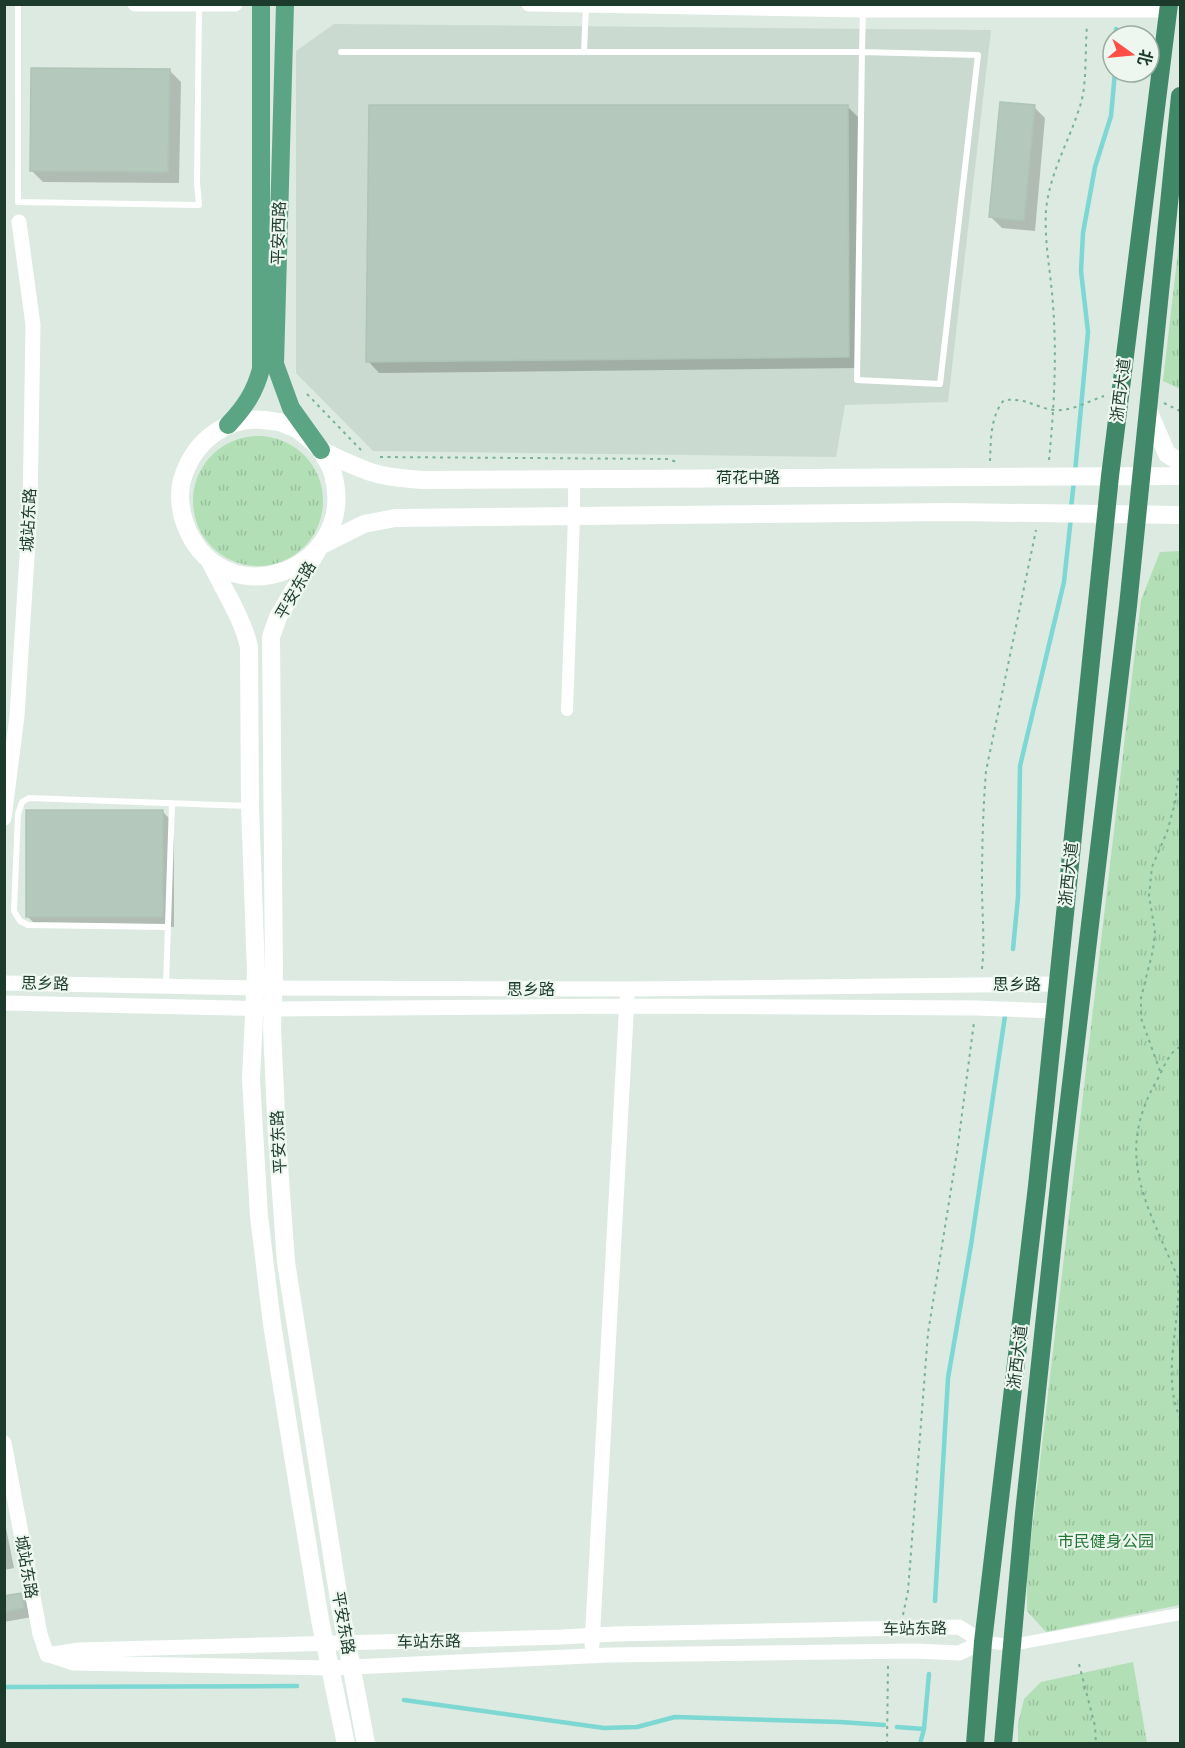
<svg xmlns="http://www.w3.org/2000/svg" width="1185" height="1748" font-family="Ubuntu,'Noto Sans SC',sans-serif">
<defs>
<pattern id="park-tufts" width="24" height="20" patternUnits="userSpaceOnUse" patternTransform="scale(1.5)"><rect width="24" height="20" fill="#b2dfb5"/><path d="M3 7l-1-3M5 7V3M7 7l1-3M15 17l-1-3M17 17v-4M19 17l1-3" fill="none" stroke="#99c09c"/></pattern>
</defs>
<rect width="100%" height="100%" fill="#dceae1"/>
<!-- built -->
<path fill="#cadad0" d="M 334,24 L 991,30 L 948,402 L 845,405 L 836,457 L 373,451 L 296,373 L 296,51 Z"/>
<!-- park -->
<path fill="url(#park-tufts)" d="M 1180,234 L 1180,389 L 1163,381 Z
M193 501a65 65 0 1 1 130 0a65 65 0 1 1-130 0Z
M 1180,551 L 1180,1605 L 1046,1632 L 1027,1611 L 1027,1573 L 1141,600 L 1160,552 Z
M 1133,1662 L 1147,1743 L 1018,1743 L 1018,1724 L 1024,1699 L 1041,1682 Z"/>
<!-- shadow -->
<path fill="#0003" d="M 169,70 L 181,82 L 179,183 L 43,182 L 31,170 Z
M 848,107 L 859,118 L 860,368 L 379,373 L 368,361 Z
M 1034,107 L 1045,118 L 1035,231 L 1002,228 L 991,217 Z
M 163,812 L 174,823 L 174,927 L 39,928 L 27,916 Z
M 4,1518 L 14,1568 L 4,1570 Z
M 21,1595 L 29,1603 L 32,1617 L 4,1622 L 4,1597 Z"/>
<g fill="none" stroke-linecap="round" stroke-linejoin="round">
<!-- stream -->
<path stroke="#7dd7d3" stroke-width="4.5" d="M 1116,36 L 1116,29
M 1075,472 L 1088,332 L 1081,271 L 1083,233 L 1095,167 L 1111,116 L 1115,72
M 1071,508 L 1074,481
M 1013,949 L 1018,897 L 1020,766 L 1064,582 L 1071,517
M 935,1601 L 948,1378 L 971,1245 L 1005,1016
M 4,1687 L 297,1686
M 404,1700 L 604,1728 L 637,1727 L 675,1717 L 840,1722 L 884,1725
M 897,1727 L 924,1729
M 920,1744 L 924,1729 L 929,1674"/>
</g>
<!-- building -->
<path fill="#b4c8bc" stroke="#aec4b7" stroke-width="1.5" d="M 31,68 L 170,69 L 168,172 L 30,171 Z
M 1000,102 L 1035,105 L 1024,221 L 989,217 Z
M 369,105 L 848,105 L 849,357 L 366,362 Z
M 26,810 L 163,810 L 163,917 L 26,917 Z
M 21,1593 L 24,1608 L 4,1612 L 4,1596 Z"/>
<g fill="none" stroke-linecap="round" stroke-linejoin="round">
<!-- path -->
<path stroke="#79b295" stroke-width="2" stroke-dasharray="3 4.5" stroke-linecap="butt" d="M 307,394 L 361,450
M 1164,403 L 1180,411
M 380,457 L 667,459 L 677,462
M 1049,460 C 1054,409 1057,357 1053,305 C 1051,274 1044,242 1046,210 C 1050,171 1070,140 1081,103 C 1087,82 1085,48 1087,26
M 990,461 C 991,440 990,417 1004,400 C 1028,398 1033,407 1054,410 C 1070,412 1089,401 1104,396
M 982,969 C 985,941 982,914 982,886 C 982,848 983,809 986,771 L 1036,530
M 1180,1047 C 1168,1053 1164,1068 1157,1080 C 1113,1157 1148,1205 1178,1278 C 1181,1325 1161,1373 1180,1418
M 1160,1071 L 1141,1018 L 1141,998 L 1153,950 L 1155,931 L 1149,896 L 1152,867 L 1167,832 L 1175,803 L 1179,770
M 903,1615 L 908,1591 L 928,1333 L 957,1152 L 974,1022
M 1079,1664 L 1095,1726 L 1096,1744
M 887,1744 L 888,1665"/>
<!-- service -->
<path stroke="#fff" stroke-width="6" d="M 18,4 L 18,202 L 199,205 L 197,182 L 199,6
M 341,52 L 862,52 L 978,55 L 940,384 L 857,380 L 862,52 L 863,10
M 584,52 L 586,6
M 168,927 L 28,925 L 20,921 L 14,911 L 18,814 L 22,802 L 29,798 L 247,806
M 166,985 L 172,803"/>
<!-- minor -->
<path stroke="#fff" stroke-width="12" d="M 567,710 L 574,517 L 574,478
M 983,1642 L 1012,1645 L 1180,1614"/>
<!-- tertiary -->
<path stroke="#fff" stroke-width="15" d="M 135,4 L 235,4
M 529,4 L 863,10 L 1168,10
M 4,818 L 17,716 L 30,509 L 33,325 L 19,222
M 4,983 L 255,988 L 628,989 L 1057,984
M 4,1003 L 273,1009 L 626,1006 L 976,1008 L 1054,1011
M 4,1443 L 40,1634 L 47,1655
M 592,1645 L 627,998
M 47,1655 L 79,1650 L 562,1637 L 615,1634 L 959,1627 L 983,1642
M 52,1656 L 73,1663 L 331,1668 L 609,1655 L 916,1651 L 959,1653 L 983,1642"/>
<!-- secondary -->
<path stroke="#fff" stroke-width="18" d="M 1148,410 L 1167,454 L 1180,462
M 321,450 C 325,458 331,466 333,474 C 359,569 228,618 188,531 C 180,514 177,492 184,474 C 196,440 228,416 264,420 C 270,421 276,421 282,423 C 288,426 297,428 302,433 C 310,438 315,446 323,451 C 334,457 347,463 360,468 C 380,477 400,478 422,480 L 1180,476
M 210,561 C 223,589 242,616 249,647 L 250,806 L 256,973 L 251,1079 L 259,1216 L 272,1324 L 294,1462 L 320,1620 L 346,1744
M 366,1744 L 340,1606 L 286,1262 L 277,1137 L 272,1028 L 274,974 L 271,637 L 278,617 L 320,546 L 364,524 L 395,518 L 951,512 L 1180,515"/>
<!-- primary -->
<path stroke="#5ca584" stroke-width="18" d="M 285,4 L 275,364 L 291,408 L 321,450
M 228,425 C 245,407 255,392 261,369 L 261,4"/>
<!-- trunk -->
<path stroke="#418869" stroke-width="18" d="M 975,1744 L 983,1642 L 1037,1186 L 1110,476 L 1169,4
M 1003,1744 L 1024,1513 L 1060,1176 L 1128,606 L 1180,96"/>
</g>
<g text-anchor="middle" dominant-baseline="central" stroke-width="4.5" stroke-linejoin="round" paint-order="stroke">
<!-- street labels -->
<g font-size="16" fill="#1d3b2d" stroke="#edf7f0">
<text transform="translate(278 233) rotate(-88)">平安西路</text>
<text transform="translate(1120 390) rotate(-83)">浙西大道</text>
<text x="748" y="477">荷花中路</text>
<text transform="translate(28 520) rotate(-87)">城站东路</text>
<text transform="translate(295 590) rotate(-60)">平安东路</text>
<text transform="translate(1068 874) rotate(-84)">浙西大道</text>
<text transform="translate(45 983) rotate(1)">思乡路</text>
<text x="1017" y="984">思乡路</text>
<text x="531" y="989">思乡路</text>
<text transform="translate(278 1142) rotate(-93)">平安东路</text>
<text transform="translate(1017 1357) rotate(-83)">浙西大道</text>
<text transform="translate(27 1567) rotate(80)">城站东路</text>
<text transform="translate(344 1623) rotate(80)">平安东路</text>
<text transform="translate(915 1628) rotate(-1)">车站东路</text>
<text transform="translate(429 1641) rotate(-1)">车站东路</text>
</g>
<!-- park labels -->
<g font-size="16" fill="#237533" stroke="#edf7f0">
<text x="1106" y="1541">市民健身公园</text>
</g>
</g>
<!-- border -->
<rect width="1185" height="1748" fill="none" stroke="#1d3b2d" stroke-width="12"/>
<!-- north arrow -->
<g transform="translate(1131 54) rotate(105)"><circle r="28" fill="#edf7f0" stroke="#9aaca2" stroke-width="1.5"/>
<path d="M0-4.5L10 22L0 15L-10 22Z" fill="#ff4e45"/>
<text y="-9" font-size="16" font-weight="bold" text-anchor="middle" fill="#1d3b2d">北</text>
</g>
</svg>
